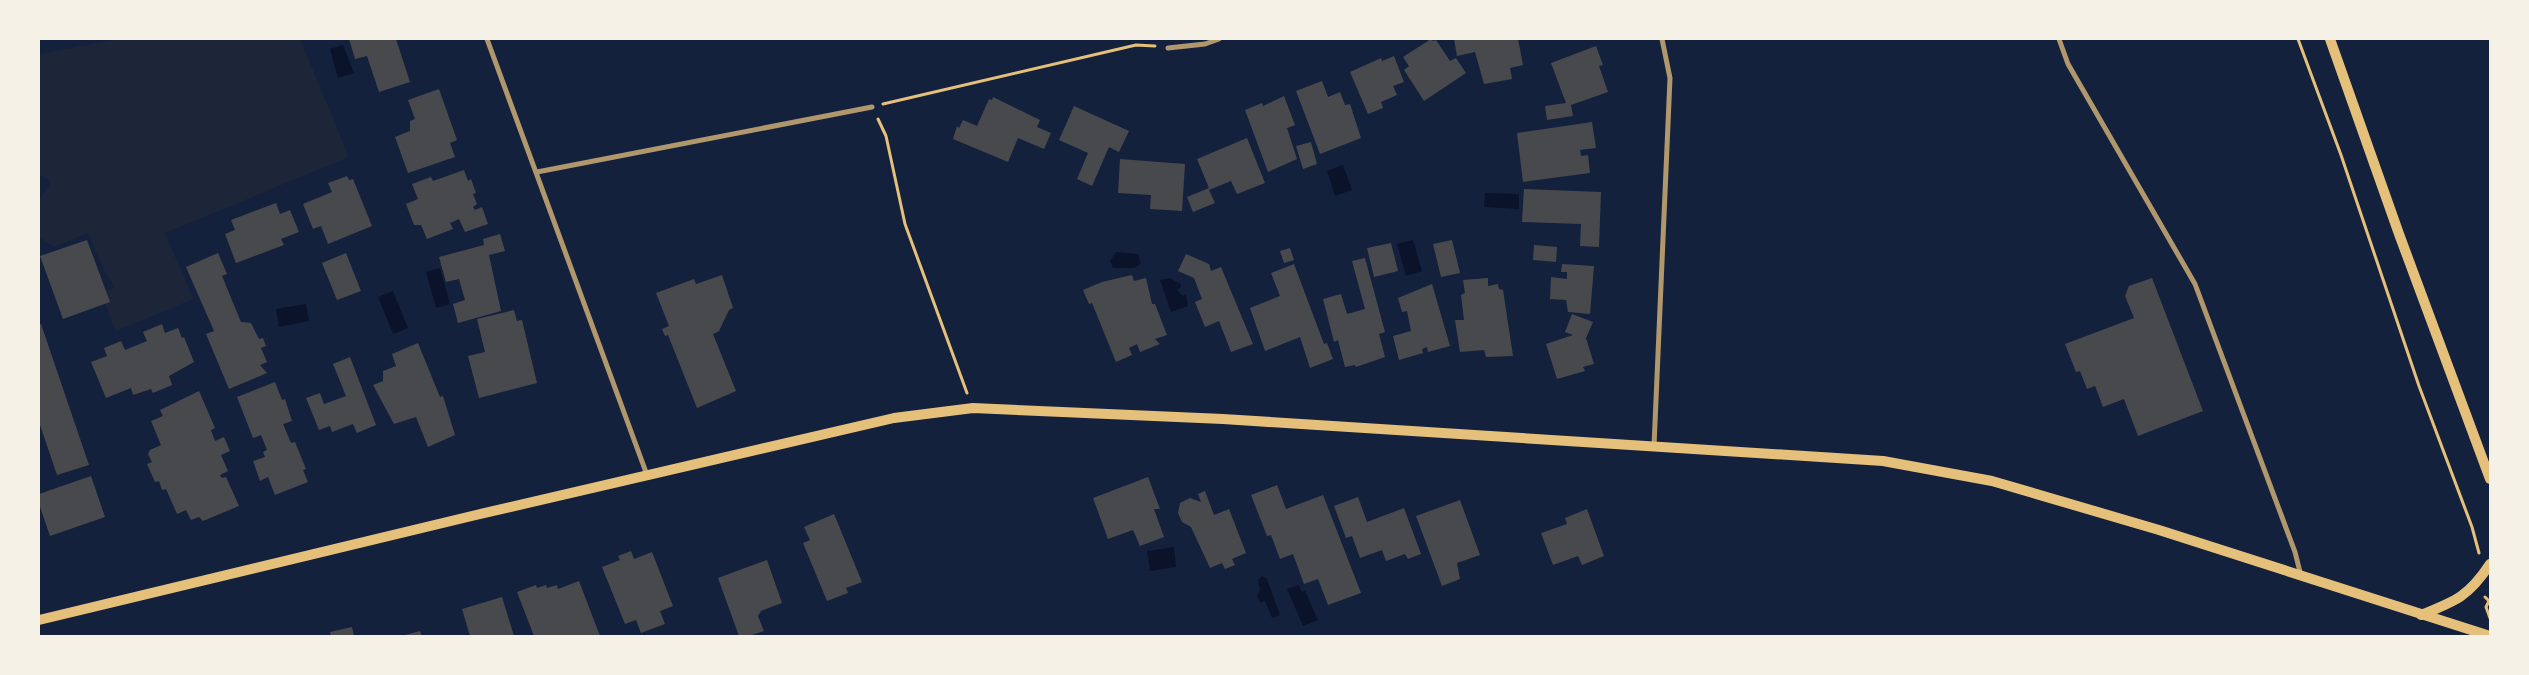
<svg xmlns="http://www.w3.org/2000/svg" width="2529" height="675" font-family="Inter,sans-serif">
<rect width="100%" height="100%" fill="#14213d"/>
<!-- green -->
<path fill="#1d2539" d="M 120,39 L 300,39 L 349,157 L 165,233 L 193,299 L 116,331 L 101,294 L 115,287 L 105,272 L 88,233 L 54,247 L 39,237 L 39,201 L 51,182 L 39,174 L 39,54 Z"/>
<!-- water -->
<path fill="#0b132b" d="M 343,45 L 354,73 L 338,78 L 330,49 Z
M 1343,165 L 1352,190 L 1335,196 L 1327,171 Z
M 1485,193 L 1519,194 L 1519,209 L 1484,207 Z
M 1413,240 L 1422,271 L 1406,276 L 1397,244 Z
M 1116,252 L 1138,254 L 1141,264 L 1134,268 L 1113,268 L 1110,261 Z
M 440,268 L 450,304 L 436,308 L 426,272 Z
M 1170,278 L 1181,284 L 1181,287 L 1177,290 L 1183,296 L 1186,294 L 1188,306 L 1171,312 L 1160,280 Z
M 393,291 L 408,328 L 393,334 L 378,297 Z
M 306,304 L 309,321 L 279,327 L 276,309 Z
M 1174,547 L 1176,567 L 1150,571 L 1147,551 Z
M 1262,576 L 1267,579 L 1280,615 L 1272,618 L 1265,601 L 1260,603 L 1257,596 L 1260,590 L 1258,580 Z
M 1299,585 L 1301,591 L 1305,591 L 1318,620 L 1303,626 L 1287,589 Z"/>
<!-- building -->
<path fill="#48494c" d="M 349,39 L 396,39 L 410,82 L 379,92 L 367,56 L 355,59 Z
M 1431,39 L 1433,41 L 1436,40 L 1450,61 L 1456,58 L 1466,73 L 1424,101 L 1404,70 L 1409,66 L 1403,57 Z
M 1454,39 L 1518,39 L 1523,65 L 1510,68 L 1512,79 L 1484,84 L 1475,52 L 1457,56 Z
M 1596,46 L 1603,65 L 1599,66 L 1608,92 L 1571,105 L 1573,116 L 1547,120 L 1545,106 L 1566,103 L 1551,63 Z
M 1394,56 L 1404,82 L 1393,86 L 1397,95 L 1381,102 L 1383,108 L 1368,114 L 1350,72 L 1381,58 L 1382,61 Z
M 1322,81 L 1328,97 L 1340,92 L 1345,105 L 1350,104 L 1361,138 L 1320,154 L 1296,91 Z
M 439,89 L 457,140 L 450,143 L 455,157 L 408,173 L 395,137 L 410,131 L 410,121 L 415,119 L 408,100 Z
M 1284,96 L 1295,125 L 1287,128 L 1297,159 L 1268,172 L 1245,110 L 1262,103 L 1263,106 Z
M 993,97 L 1040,120 L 1037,127 L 1051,133 L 1044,149 L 1018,138 L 1008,162 L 953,139 L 957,126 L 959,128 L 963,120 L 977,126 L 989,99 L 992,100 Z
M 1074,106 L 1129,131 L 1119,152 L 1109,147 L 1092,186 L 1077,179 L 1088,153 L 1059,140 Z
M 1592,122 L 1596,148 L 1580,150 L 1581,156 L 1588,155 L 1590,173 L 1523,182 L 1517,133 Z
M 1247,138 L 1265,183 L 1237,194 L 1231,181 L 1209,190 L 1215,203 L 1193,212 L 1187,197 L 1209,188 L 1197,159 Z
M 1311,142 L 1317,164 L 1303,169 L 1296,146 Z
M 1120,159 L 1185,164 L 1182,211 L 1150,209 L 1151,195 L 1118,193 Z
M 464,170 L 468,181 L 471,179 L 476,193 L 473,194 L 477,204 L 473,207 L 475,210 L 482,207 L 488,224 L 465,232 L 459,219 L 450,223 L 453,229 L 427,239 L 421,225 L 414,225 L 406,204 L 418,199 L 412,184 L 431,177 L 433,181 Z
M 347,176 L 349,180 L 353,179 L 372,226 L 328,244 L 321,226 L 313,229 L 303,204 L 332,192 L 328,183 Z
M 1524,189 L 1601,192 L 1599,247 L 1580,246 L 1581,224 L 1522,222 Z
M 276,203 L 280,214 L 290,210 L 299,232 L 281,239 L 284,245 L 236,263 L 225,234 L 235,230 L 231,220 Z
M 500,234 L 505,251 L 489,255 L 501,311 L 458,323 L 453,304 L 465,300 L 459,279 L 446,282 L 439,257 L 484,245 L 483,239 Z
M 87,240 L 110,302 L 63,319 L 40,256 Z
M 1452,240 L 1460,273 L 1441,277 L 1433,244 Z
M 1391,243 L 1398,271 L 1374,277 L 1367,248 Z
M 1534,245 L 1557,247 L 1556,262 L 1533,260 Z
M 1290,248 L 1294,260 L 1284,263 L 1280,251 Z
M 218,253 L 227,274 L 222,276 L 241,322 L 251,323 L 259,339 L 263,338 L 266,346 L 261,348 L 267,362 L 260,365 L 267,373 L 229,389 L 206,334 L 214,331 L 186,267 Z
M 346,253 L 361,291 L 337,300 L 322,263 Z
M 1186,254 L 1209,264 L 1211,271 L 1221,267 L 1253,344 L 1231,352 L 1219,321 L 1205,327 L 1195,302 L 1202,299 L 1194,278 L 1178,271 Z
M 1365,258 L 1385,332 L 1379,334 L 1385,357 L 1356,367 L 1355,365 L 1345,367 L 1338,340 L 1334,342 L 1323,299 L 1341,294 L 1347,314 L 1365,309 L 1352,261 Z
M 1294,264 L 1324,344 L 1327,343 L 1333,359 L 1310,368 L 1300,337 L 1265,351 L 1250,308 L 1280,296 L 1271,273 Z
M 1562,264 L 1594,266 L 1590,314 L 1568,312 L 1566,300 L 1550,299 L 1551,277 L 1567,279 L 1567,272 L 1561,272 Z
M 722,275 L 733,308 L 729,310 L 719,331 L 713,334 L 736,391 L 697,408 L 668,335 L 665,336 L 662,329 L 669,326 L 656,293 L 694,279 L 696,284 Z
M 1132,275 L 1134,281 L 1146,278 L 1152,304 L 1155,304 L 1167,335 L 1155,339 L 1160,344 L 1140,352 L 1137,344 L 1129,348 L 1132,355 L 1116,362 L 1092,303 L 1089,304 L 1083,290 L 1102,282 Z
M 1488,278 L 1488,286 L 1498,284 L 1499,289 L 1503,290 L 1513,356 L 1486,357 L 1484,350 L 1460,352 L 1455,320 L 1464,320 L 1461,295 L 1465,293 L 1463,280 Z
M 2152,278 L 2203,411 L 2138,436 L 2124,399 L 2103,407 L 2095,386 L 2087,389 L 2080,371 L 2076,372 L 2065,344 L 2134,318 L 2125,296 L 2129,286 Z
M 1432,284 L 1450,346 L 1428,352 L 1427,347 L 1422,349 L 1423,353 L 1399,360 L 1393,336 L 1411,331 L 1407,311 L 1402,312 L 1398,298 Z
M 514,310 L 517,321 L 522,320 L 537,383 L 479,398 L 468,356 L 485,352 L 477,319 Z
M 1572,314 L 1593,322 L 1586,338 L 1594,364 L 1583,367 L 1585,371 L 1557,379 L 1546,344 L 1573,335 L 1565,332 Z
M 41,324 L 89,465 L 57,475 L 39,422 L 39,325 Z
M 162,324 L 165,333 L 178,328 L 182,338 L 184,337 L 194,362 L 169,376 L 172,385 L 153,393 L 151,389 L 133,395 L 131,388 L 106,398 L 91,362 L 107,356 L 104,348 L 121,341 L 125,350 L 147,341 L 143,332 Z
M 418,343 L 440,397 L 443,396 L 455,435 L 428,447 L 416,417 L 394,424 L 373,385 L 383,381 L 383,371 L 396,366 L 392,354 Z
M 350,357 L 376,425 L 357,433 L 353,424 L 332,432 L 330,426 L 319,430 L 306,398 L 320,393 L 324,404 L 346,396 L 333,364 Z
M 275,382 L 282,400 L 285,399 L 292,421 L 283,424 L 291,443 L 295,442 L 306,469 L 303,470 L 308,482 L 275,495 L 268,477 L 260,481 L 253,461 L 265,457 L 263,452 L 267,450 L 261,435 L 253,438 L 237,397 Z
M 199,391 L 215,428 L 211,430 L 215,441 L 224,437 L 230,451 L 221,455 L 228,471 L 220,475 L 222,478 L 226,477 L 239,506 L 203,521 L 199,517 L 191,520 L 186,510 L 177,514 L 166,489 L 162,490 L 159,481 L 155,482 L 147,464 L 152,462 L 148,454 L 150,450 L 161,445 L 151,421 L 163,416 L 160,410 Z
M 91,476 L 105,517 L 50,536 L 39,504 L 39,494 Z
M 1148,477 L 1160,509 L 1154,509 L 1164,537 L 1140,546 L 1133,530 L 1108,539 L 1093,498 Z
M 1277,485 L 1286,509 L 1323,495 L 1361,593 L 1328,605 L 1318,579 L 1304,584 L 1293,554 L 1280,559 L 1271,535 L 1267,536 L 1251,495 Z
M 1205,491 L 1214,515 L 1229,509 L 1246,553 L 1232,559 L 1235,565 L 1225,569 L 1222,563 L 1210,568 L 1191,527 L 1182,522 L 1178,513 L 1180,503 L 1190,498 L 1201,502 L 1198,494 Z
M 1358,497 L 1367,522 L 1404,508 L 1421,554 L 1408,559 L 1405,554 L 1386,561 L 1382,550 L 1360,558 L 1352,536 L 1346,538 L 1334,506 Z
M 1460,500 L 1480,555 L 1457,563 L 1460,579 L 1442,586 L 1416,516 Z
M 1587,509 L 1604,556 L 1582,565 L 1578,556 L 1553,565 L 1541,533 L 1567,524 L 1565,518 Z
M 834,514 L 862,582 L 846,588 L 848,593 L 827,601 L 803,543 L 810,540 L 804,527 Z
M 631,551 L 634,559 L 652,552 L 673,606 L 660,611 L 665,624 L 641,633 L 636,620 L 625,624 L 602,567 L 620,560 L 618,556 Z
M 767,560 L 782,603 L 761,611 L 758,616 L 764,631 L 749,636 L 739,636 L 718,578 Z
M 579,581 L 600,636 L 534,636 L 517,592 L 536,585 L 537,588 L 546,585 L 547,588 L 557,585 L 558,589 Z
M 502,597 L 514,636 L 470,636 L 462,609 Z
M 352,627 L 354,636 L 331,636 L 330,632 Z
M 420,631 L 422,636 L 401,636 Z"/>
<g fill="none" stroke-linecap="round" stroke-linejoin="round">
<!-- path -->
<path stroke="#e5c07b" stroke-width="3" d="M 2298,39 L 2341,155 L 2419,386 L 2472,527 L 2479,553
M 883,104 L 1136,45 L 1155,46
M 878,119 L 886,136 L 905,224 L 967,393
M 2485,597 L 2489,601 L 2486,607 L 2490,618"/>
<!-- minor -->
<path stroke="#b1986c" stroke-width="5" d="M 487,39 L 647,475
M 2059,39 L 2068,64 L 2195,284 L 2295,552 L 2301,576
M 1168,48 L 1205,44 L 1219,39
M 537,172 L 872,107
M 1654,446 L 1670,78 L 1662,39"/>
<!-- secondary -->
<path stroke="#e5c07b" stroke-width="10" d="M 2330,39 L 2399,234 L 2490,479
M 2421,615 C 2456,601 2469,596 2490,564
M 39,620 L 476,515 L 894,418 L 973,408 L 1223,419 L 1883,461 L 1992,481 L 2159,530 L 2490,636"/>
</g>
<!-- border -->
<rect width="2529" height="675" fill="none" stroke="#f6f1e7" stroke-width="80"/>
</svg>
